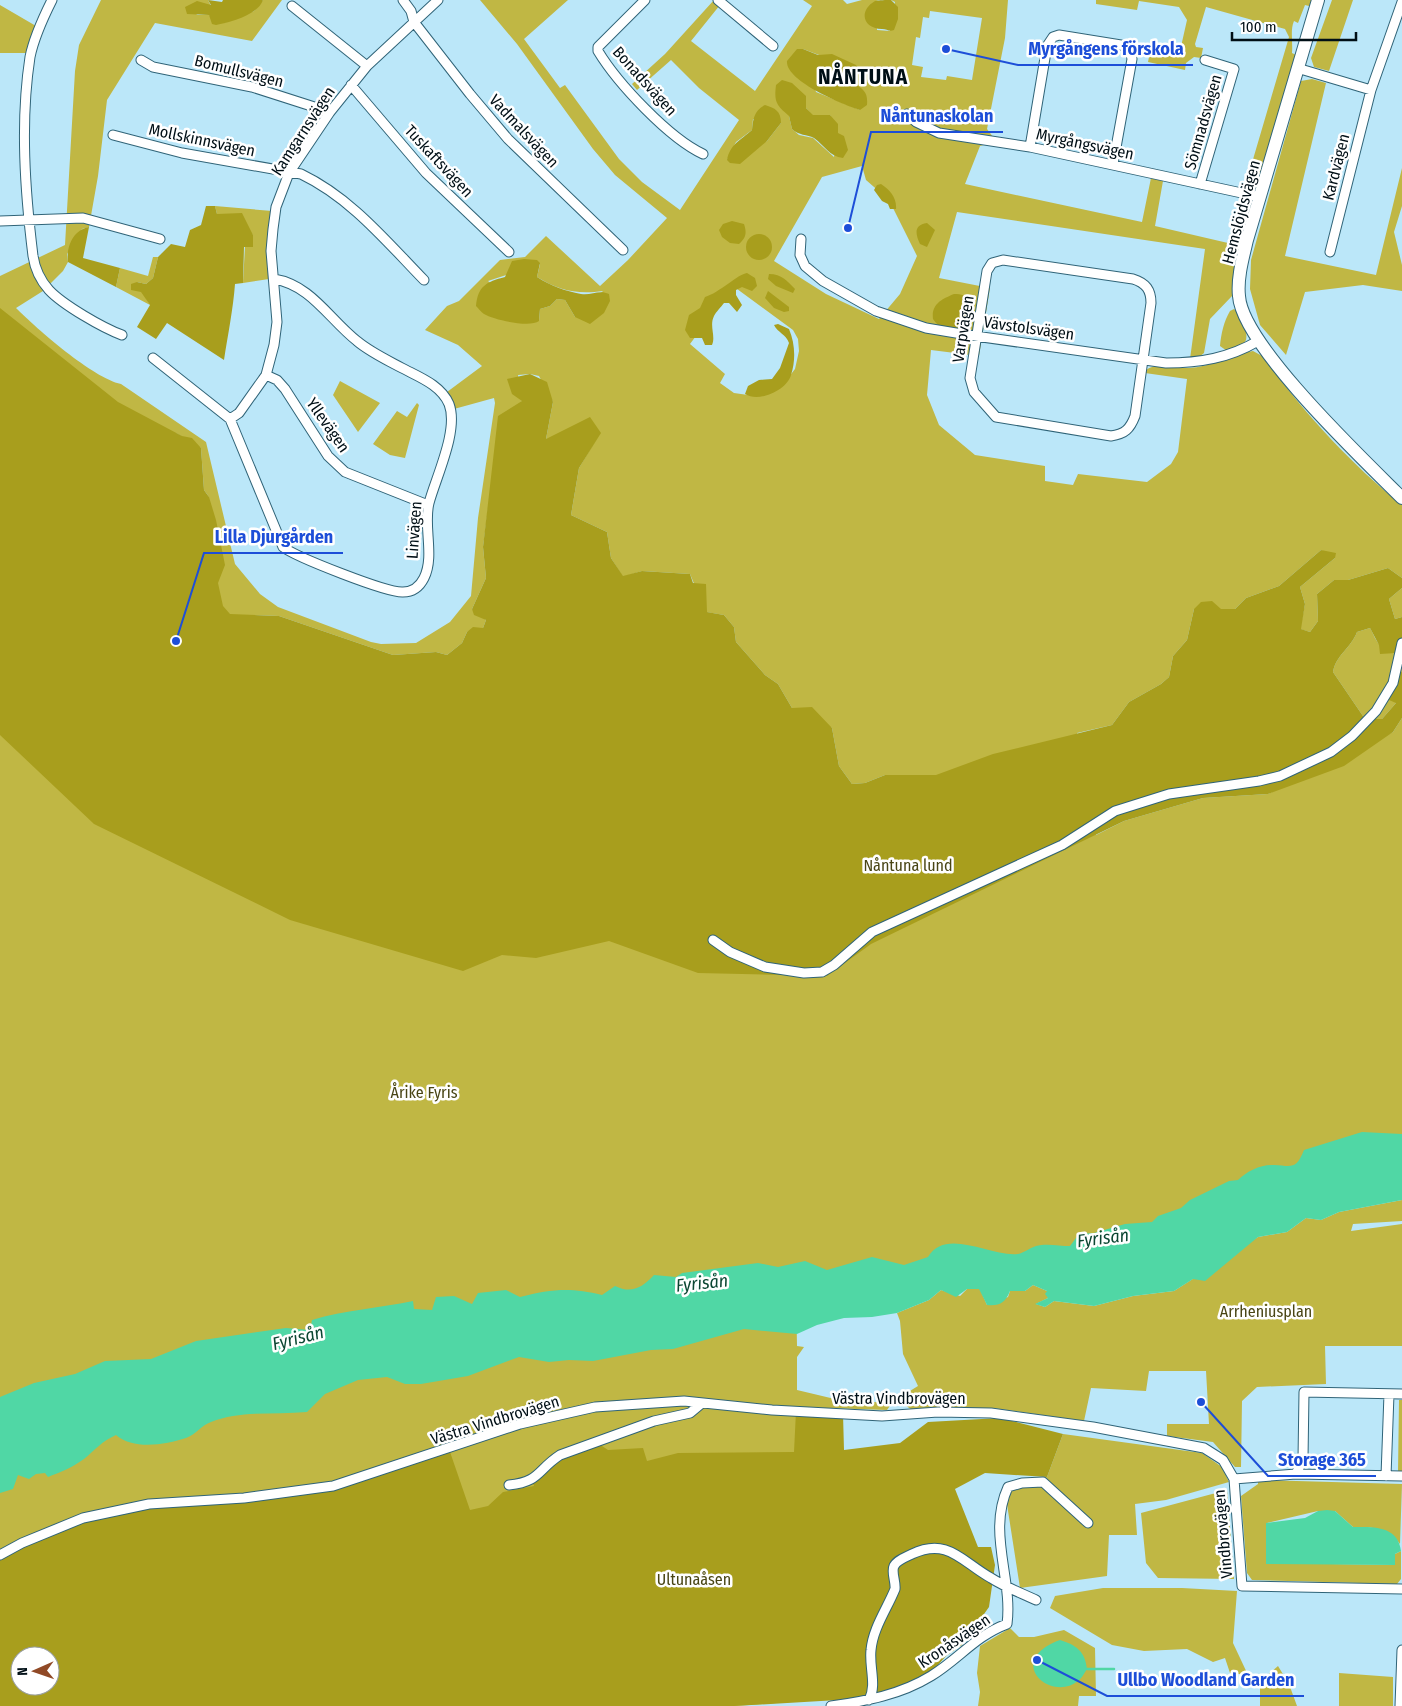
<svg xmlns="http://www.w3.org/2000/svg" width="1402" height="1706" font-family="'Fira Sans Condensed',sans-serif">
<rect width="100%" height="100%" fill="#bbe7f9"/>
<!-- green -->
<path fill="#c0b744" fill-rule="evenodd" d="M 101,0 L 208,0 L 211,6 L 196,15 L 209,15 L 212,18 L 224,23 L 254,11 L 263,0 L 282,0 L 252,41 L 155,23 L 107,100 L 98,176 L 89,227 L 82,229 L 67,254 L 68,262 L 63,271 L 43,291 L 16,308 C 37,329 93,378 121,384 L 206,442 L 235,564 L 260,594 L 278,607 L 371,642 L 381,644 L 416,643 L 450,622 L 471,596 L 478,518 L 495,403 L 494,398 L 454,409 L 447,392 L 482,366 L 458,345 L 425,330 L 447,306 L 459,301 L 500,260 L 525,257 L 546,236 L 600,286 L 628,260 L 667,218 L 615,175 L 593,149 L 517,44 L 480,0 L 568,0 L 524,39 L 560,88 L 565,85 L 619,159 L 642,182 L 680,210 L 739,120 L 699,88 L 671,60 L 637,90 L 632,84 L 665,54 L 714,0 L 724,0 L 691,41 L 755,91 L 812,6 L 803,0 L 843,0 L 847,4 L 862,0 L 879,0 L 876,1 L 877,30 L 890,31 L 895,2 L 891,0 L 1008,0 L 1005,38 L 987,129 L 993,137 L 987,144 L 980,146 L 965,184 L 1142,222 L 1151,178 L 1163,181 L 1155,226 L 1228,243 L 1242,198 L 1251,204 L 1232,296 L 1210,319 L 1204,353 L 1198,358 L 1190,359 L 1205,249 L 957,212 L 939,278 L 990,288 L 979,356 L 931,350 L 927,395 L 939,425 L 975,455 L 1045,466 L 1045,481 L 1073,485 L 1078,474 L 1147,482 L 1171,464 L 1178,452 L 1187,379 L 1145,373 L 1146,370 C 1157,361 1175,369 1188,368 C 1212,367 1230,355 1253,351 L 1264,357 C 1302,411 1350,463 1402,505 L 1402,578 L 1388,568 L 1348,580 L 1334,580 L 1317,594 L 1318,621 L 1310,632 L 1300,629 L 1305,604 L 1300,587 L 1335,558 L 1321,550 L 1279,586 L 1246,598 L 1235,609 L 1194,609 L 1187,640 L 1173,656 L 1169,677 L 1161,684 L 1129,702 L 1112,725 L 1077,733 L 1096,835 L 1124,821 L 1203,798 L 1268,794 L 1393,732 L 1402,718 L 1402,1167 L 1130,1257 L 796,1291 L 797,1346 L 804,1347 L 797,1357 L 797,1390 L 839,1400 L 892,1403 L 887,1410 L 796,1407 L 862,1697 L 734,1706 L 0,1706 L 0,276 L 65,245 L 75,71 L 79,45 ZM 930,11 L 982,18 L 972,80 L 947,76 L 946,80 L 921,77 L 923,67 L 912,65 L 916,37 L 920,38 L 923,17 L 929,18 ZM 803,49 L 859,70 L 854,83 L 860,110 L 816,92 ZM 806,108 L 813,116 L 830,115 L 838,133 L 834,157 L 813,138 L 799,135 L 792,129 L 789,116 ZM 753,119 L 781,123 L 767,141 L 727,160 L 736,142 L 752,130 ZM 862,166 L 866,180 L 889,200 L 917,256 L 900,294 L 879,319 L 826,294 L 774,261 L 822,177 ZM 540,264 L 537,277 C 558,290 577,295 603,291 L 575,317 L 565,300 L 557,299 L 550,306 L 540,309 L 539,321 L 488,281 ZM 733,286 L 793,330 L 798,339 L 799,351 L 795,369 L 788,378 L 748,395 L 734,393 L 720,383 L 725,374 L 690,344 ZM 530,374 L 539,376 L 553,402 L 546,439 L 600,433 L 579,468 L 571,515 L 607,532 L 611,558 L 623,577 L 642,571 L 690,574 L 706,612 L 724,615 L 734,627 L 736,642 L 765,675 L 778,684 L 792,708 L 832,728 L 839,766 L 852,784 L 865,783 L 885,775 L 934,776 L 847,794 L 253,615 L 279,616 L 393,655 L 436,652 L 447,655 L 462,643 L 467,632 L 483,628 L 486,620 L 472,609 L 486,578 L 483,547 L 488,509 L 522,401 L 518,375 ZM 176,433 L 201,448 L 204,490 L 209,497 L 202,492 ZM 20,1656 L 50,1656 L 50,1686 L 20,1686 Z
M 1096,0 L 1312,0 L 1309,6 L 1305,5 L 1298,23 L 1294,21 C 1290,30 1293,42 1292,53 L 1296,55 L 1259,184 L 1256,189 L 1244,190 L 1289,37 L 1285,29 L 1206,7 L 1195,44 L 1196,47 L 1203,48 L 1201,58 L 1194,57 L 1186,63 L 1185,70 L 1148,62 L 1151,47 L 1180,51 L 1187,20 L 1179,7 L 1139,1 L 1137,10 L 1096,4 Z
M 1332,0 L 1353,0 L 1329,71 L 1314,67 L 1311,58 Z
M 0,5 L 36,26 L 26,53 L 0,53 Z
M 1312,79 L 1326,83 L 1285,256 L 1376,275 L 1402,168 L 1402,206 L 1394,232 L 1402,265 L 1402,291 L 1363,285 L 1305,292 L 1286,355 L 1260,325 L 1250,289 L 1251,260 L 1301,81 Z
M 215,206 L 272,211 L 268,227 L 269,279 L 243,283 L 245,246 L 253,246 L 253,235 L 217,214 Z
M 153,257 L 158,257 L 153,278 L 146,284 L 137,282 L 150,305 L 116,287 L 120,268 L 148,276 Z
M 1234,309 C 1242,315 1248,330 1246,340 L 1242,346 L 1227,351 L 1220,346 C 1221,334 1224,321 1230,311 Z
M 340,381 L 380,403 L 358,432 L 333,395 Z
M 417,403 L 419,405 L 405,458 L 390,455 L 373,444 L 397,411 L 407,417 Z
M 1402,588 L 1402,617 L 1395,619 L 1389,599 Z
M 1370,628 C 1373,633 1376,642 1381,646 C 1394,656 1402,651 1402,672 L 1393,673 L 1396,703 L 1382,719 L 1365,719 L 1333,672 C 1336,655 1351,648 1357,632 Z
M 1402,1200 L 1402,1221 L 1353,1224 L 1351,1231 L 1402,1224 L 1402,1346 L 1325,1346 L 1326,1384 L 1257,1387 L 1242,1401 L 1241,1467 L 1235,1467 L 1213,1442 L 1167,1436 L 1167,1424 L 1209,1424 L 1206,1371 L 1149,1371 L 1146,1391 L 1091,1388 L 1084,1421 L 993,1408 L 912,1410 L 905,1405 L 905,1394 L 918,1386 L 903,1354 L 900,1321 L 897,1313 L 929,1300 L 941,1290 L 960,1296 L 967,1289 L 980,1289 L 987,1305 L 1008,1297 L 1010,1291 L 1025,1291 L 1033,1285 L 1047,1291 L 1048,1298 L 1036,1304 L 1045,1307 L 1054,1301 L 1094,1306 L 1133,1296 L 1174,1291 L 1258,1237 L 1287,1232 L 1306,1218 L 1321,1220 L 1339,1212 Z
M 1399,1400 L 1402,1400 L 1402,1472 L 1398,1472 Z
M 1063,1434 L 1202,1453 L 1222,1467 L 1229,1482 L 1166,1500 L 1135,1504 L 1137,1535 L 1109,1535 L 1107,1576 L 1020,1588 L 1004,1485 L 1047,1477 Z
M 1258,1480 L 1402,1484 L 1400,1544 C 1388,1527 1372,1527 1353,1527 L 1335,1511 L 1318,1511 L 1267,1523 L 1266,1563 L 1395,1565 L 1395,1554 L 1401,1551 L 1401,1579 L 1397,1584 L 1252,1580 L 1247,1573 L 1241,1496 L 1258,1484 Z
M 1227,1490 L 1234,1579 L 1158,1578 L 1146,1563 L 1141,1513 Z
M 1103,1588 L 1182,1588 L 1237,1591 L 1233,1643 L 1248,1675 L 1230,1673 L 1225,1658 L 1213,1662 L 1187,1649 L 1144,1651 L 1112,1645 L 1050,1608 L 1055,1596 Z
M 1010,1628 L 1019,1637 L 1034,1637 L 1064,1630 L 1095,1648 L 1096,1696 L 1079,1696 L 1078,1706 L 978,1706 L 980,1692 L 977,1673 L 980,1646 Z
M 1278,1666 L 1289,1684 L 1297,1706 L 1260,1706 L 1260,1682 Z
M 1339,1673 L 1393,1677 L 1393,1706 L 1339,1706 Z"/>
<!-- forest -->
<path fill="#a89e1d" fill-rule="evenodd" d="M 208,0 L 222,2 L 223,0 L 263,0 C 258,15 230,22 216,25 L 212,24 L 209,15 L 187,14 L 185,7 L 197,1 L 211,5 Z
M 891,0 L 898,7 L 898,19 L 894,30 C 889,32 887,29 882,29 C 863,29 858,11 875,1 C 879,0 886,0 891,0 Z
M 797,49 L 803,49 L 818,55 L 832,54 L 856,65 L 859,70 L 854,83 C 864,90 868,92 867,105 L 860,110 C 844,105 785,81 787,61 Z
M 782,80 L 792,83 L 806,96 L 806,108 L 813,115 L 830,115 L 838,124 L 838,133 L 844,136 L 848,150 L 843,158 C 829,156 825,146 814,138 C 807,134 799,136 792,129 L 789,116 C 776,105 774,102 776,85 Z
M 765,105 C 775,108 781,111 781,123 L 767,141 L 740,164 L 730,163 L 727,160 C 730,144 741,140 752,130 C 753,120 754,110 765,105 Z
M 881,184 C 890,190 897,198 896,209 L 890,209 L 888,204 L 882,201 L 874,190 L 877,185 Z
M 206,206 L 215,206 L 217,214 L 242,213 L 253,235 L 253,247 L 244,247 L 243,283 L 235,284 C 233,310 228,334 224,360 L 167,323 L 156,339 L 137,327 L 150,305 L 141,292 L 131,290 L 131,284 L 137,282 L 146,284 L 153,278 L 158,257 L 171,244 L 185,247 L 190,230 L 201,225 Z
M 732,221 L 744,224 C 747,233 746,238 739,244 L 730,243 L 722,237 L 719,230 L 723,224 Z
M 927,223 L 935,230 L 927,247 L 920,244 C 915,233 914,225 927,223 Z
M 89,227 L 83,258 L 120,268 L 116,287 L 68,262 C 66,247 73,230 89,227 Z
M746 247a13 13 0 1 1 26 0a13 13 0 1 1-26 0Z
M 524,259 L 537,260 L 540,263 L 537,277 C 551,286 565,291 581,294 C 591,296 599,289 609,294 L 610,301 L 604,313 L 590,324 L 575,317 L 565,300 L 557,299 L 550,306 L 540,309 L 539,321 C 530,328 494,320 484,314 C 481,312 478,308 476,306 C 478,286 486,282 505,277 L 512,261 Z
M 747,273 L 755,278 L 757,286 L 752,291 L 742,287 L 736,290 L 736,295 L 742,305 L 737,312 L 729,303 L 724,303 C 721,307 716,312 714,316 C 709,326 716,336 712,345 L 705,345 L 702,338 L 690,338 L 685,330 L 689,315 L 700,308 L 705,297 C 719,293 738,274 747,273 Z
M 769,274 C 782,274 787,281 795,289 L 793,293 L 776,286 L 768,279 Z
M 768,291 L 789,307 L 789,311 L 784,312 L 774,308 L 765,298 Z
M 954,294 C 979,294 977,312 968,330 C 955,333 940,330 933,319 C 931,304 942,299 954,294 Z
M 0,308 L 118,402 L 182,436 L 192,438 L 201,448 L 204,490 L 209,497 L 216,520 L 225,565 L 218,583 L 223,606 L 230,614 L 279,616 L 393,655 L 436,652 L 447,655 L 462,643 L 467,632 L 473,627 L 483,628 L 486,620 L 474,615 L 472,609 L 486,578 L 483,547 L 498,416 L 522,401 L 512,394 L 507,379 L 530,374 L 547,382 L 553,402 L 546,439 L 590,417 L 601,433 L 579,468 L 571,515 L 607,532 L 611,558 L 623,576 L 642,571 L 690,574 L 693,583 L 706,584 L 707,612 L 724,615 L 734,627 L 736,642 L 765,675 L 778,684 L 792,708 L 812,707 L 832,728 L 839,766 L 852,784 L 865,783 L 885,775 L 936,775 L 993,754 L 1112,725 L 1129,702 L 1161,684 L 1169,677 L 1173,656 L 1187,640 L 1194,609 L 1201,602 L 1212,601 L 1221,609 L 1235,609 L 1246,598 L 1279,586 L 1321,550 L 1336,553 L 1335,558 L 1300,587 L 1305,604 L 1301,629 L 1310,632 L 1318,621 L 1317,594 L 1334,580 L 1348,580 L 1388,568 L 1402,578 L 1402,588 L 1389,599 L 1395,619 L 1402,617 L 1402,662 L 1396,653 L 1380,654 L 1379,645 L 1370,628 L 1357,632 C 1351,648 1336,655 1333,672 L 1365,719 L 1382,719 L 1396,703 L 1389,700 L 1384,692 L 1395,689 L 1392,673 L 1402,672 L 1402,718 L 1393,732 L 1344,766 L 1268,794 L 1203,798 L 1124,821 L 871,944 L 827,976 L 698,973 L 609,941 L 536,958 L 502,955 L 463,971 L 290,920 L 94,824 L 0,735 Z
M 778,324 L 789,329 C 795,343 796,360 791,375 C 787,390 759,403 745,394 L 748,386 L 759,380 L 772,379 L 780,368 L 789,343 C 786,334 778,333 774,325 Z
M 796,1411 L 843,1414 L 844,1450 L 900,1443 L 928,1422 L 1000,1418 L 1063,1434 L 1047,1477 L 985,1473 L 955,1489 L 978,1547 L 991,1547 L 995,1565 L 989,1607 L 962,1645 L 946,1656 L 930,1674 L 877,1695 L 838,1700 L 734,1706 L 0,1706 L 0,1555 L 83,1518 L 149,1504 L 333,1486 L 449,1449 L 470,1510 L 488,1506 L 503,1492 L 534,1486 L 532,1481 L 549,1462 L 596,1442 L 608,1450 L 643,1448 L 647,1461 L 678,1453 L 794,1452 ZM 20,1656 L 50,1656 L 50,1686 L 20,1686 Z"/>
<!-- water -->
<path fill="#50d7a5" d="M 1362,1132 L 1402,1134 L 1402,1200 L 1339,1212 L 1321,1220 L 1306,1218 L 1287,1232 L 1258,1237 L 1205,1281 L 1193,1279 L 1174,1291 L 1133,1296 L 1094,1306 L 1054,1301 L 1045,1307 L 1035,1304 L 1048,1298 L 1045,1294 L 1047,1291 L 1033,1285 L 1025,1291 L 1010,1291 C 1005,1303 1000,1306 987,1305 L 979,1289 L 967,1289 L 956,1297 L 941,1290 L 929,1300 L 897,1313 L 872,1317 L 844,1318 L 817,1325 L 797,1334 L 744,1329 L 673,1349 L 651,1350 L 593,1361 L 569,1360 L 549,1362 L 519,1357 L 468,1376 L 421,1384 L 405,1384 L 387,1377 L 358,1380 L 325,1394 L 307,1412 C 276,1415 241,1410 211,1422 C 202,1425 195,1435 186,1438 C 165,1445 133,1450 116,1435 C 102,1441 95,1450 84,1459 C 73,1467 61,1472 48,1477 L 45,1473 L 36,1474 L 29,1479 L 18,1475 L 13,1489 L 0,1493 L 0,1397 L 34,1383 L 75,1374 L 105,1361 L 151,1359 L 196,1341 L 286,1328 L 310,1330 L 312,1320 C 345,1310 379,1308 413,1301 L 414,1309 L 432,1310 L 436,1297 L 454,1296 L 472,1304 L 478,1293 L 506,1290 L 520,1297 C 551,1289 571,1287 602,1295 L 615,1286 C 631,1294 642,1288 654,1275 L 676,1277 L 682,1273 L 758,1263 L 778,1267 L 805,1261 L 827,1270 L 872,1257 L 904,1265 L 928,1257 C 946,1227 990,1257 1018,1254 C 1024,1253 1029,1248 1036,1246 C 1046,1243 1060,1246 1070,1246 L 1079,1234 L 1094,1233 L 1125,1224 L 1152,1222 L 1158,1216 L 1181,1208 L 1190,1200 L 1229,1181 L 1238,1180 C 1247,1171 1261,1164 1274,1165 C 1292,1166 1296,1170 1304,1150 Z
M 1327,1510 L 1335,1511 L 1353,1527 C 1372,1527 1398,1525 1401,1551 L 1395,1554 L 1395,1565 L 1266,1564 L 1266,1523 L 1305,1518 L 1318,1511 Z
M 1060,1640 C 1076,1645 1085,1651 1087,1669 C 1085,1672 1082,1678 1078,1681 C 1051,1703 1003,1661 1060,1640 Z"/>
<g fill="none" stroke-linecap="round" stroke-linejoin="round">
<!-- stream -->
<path stroke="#50d7a5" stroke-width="2.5" d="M 1087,1669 L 1114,1669"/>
<defs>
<path id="street" d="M 52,0 C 43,18 34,37 30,57 C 20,122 25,191 33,256 C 35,269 40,280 49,290 C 63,305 103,328 122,335
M 403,0 L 411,11 L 414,22 L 470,94 L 508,139 L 623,250
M 645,0 L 598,47 L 598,51 C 618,84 669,138 703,154
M 718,0 L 773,46
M 292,6 L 367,66
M 141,60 L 153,67 L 252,87 L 330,112
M 1297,68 L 1371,90
M 351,85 L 426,173 L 509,252
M 907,114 L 916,122 L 939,133 L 1030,147 L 1260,197
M 113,135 L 182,153 L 301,174 C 351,198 386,241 424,280
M 1030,147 L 1047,46 L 1053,37 L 1059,35 L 1121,45 L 1130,49 L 1132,59 L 1113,164
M 1200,184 L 1234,69 L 1205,60
M 0,221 L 83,218 L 160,239
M 801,239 L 800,255 L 805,266 L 823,281 L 876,311 L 926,328 L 968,335 L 1166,363 C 1200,363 1229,358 1258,341
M 1330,252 L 1371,90 L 1402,2
M 1003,260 L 1133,279 C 1146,283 1151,290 1151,303 L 1135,416 C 1130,429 1125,434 1111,436 L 996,417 L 974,392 L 970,378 L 987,271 L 992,263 Z
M 153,358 L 230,419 L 283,547 C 296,557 387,593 403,592 C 413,592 420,586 424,578 C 435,556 423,526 429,503 C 436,477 459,430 449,404 C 441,385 419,377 402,368 C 387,360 370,352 357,341 C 329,319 311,285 274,279
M 266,375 L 277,380 L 285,389 L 328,456 L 345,472 L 428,505
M 230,419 L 239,413 L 266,375 L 274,345 L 277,322 L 271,251 L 273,229 L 276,207 L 289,173 L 330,112 L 367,66 L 438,0
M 713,940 L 730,952 L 765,967 L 804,973 L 822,972 L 834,965 L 872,932 L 1062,845 L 1115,811 L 1169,794 L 1259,781 L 1280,776 L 1331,752 L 1352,736 L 1376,711 L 1393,683 L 1402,643
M 1296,1474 L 1303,1459 L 1304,1392 L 1402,1394
M 1386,1476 L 1389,1394
M 1234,1479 L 1296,1474 L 1402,1476
M 509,1485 C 540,1482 537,1470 560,1455 L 654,1421 L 690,1413 L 702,1403
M 0,1555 L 22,1543 L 83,1518 L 149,1504 L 244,1498 L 333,1486 L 520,1424 L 595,1407 L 684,1401 L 772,1410 L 882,1416 L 938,1412 L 991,1413 L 1093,1427 L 1204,1448 L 1223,1460 L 1234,1479 L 1242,1586 L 1402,1589
M 869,1700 C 877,1685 869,1667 871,1650 C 873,1628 887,1609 895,1589 C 896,1582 891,1572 894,1566 C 897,1560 906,1557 912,1554 C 948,1537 962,1562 991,1578 C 1005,1587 1021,1593 1036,1600
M 831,1706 C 866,1701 900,1695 931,1676 C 959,1659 975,1636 1007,1624 C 1013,1579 987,1533 1008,1487 L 1022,1483 L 1043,1482 L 1088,1523
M 1400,1706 L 1402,1650"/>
<path id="secondary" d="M 1318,0 L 1247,240 C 1243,257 1237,278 1239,296 C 1242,345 1365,461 1402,498"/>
</defs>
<!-- street casing -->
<use href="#street" stroke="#306478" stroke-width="11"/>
<!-- secondary casing -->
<use href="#secondary" stroke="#306478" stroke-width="14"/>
<!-- street -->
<use href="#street" stroke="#fff" stroke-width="9"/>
<!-- secondary -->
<use href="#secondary" stroke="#fff" stroke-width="12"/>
</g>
<g text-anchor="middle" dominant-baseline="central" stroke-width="5" stroke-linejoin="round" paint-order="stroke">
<!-- street labels -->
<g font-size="16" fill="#000f16" stroke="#fff">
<text transform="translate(239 71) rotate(14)">Bomullsvägen</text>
<text transform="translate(645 81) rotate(48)">Bonadsvägen</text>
<text transform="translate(1203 122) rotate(-74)">Sömnadsvägen</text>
<text transform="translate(303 131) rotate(-57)">Kamgarnsvägen</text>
<text transform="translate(524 131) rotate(47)">Vadmalsvägen</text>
<text transform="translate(202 140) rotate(12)">Mollskinnsvägen</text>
<text transform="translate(1085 144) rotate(12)">Myrgångsvägen</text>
<text transform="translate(439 161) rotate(47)">Tuskaftsvägen</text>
<text transform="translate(1336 167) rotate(-76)">Kardvägen</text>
<text transform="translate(1241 212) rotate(-75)">Hemslöjdsvägen</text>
<text transform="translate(1029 328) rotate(8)">Vävstolsvägen</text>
<text transform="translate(963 329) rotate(-81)">Varpvägen</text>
<text transform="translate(328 425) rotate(55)">Yllevägen</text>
<text transform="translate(414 530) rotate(-86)">Linvägen</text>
<text x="899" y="1398">Västra Vindbrovägen</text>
<text transform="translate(495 1420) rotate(-17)">Västra Vindbrovägen</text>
<text transform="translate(1223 1534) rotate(-95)">Vindbrovägen</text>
<text transform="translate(954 1641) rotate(-34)">Kronåsvägen</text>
</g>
<!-- park labels -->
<g font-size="16" fill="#494515" stroke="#fff">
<text x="908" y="865">Nåntuna lund</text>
<text x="424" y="1092">Årike Fyris</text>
<text x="1266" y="1311">Arrheniusplan</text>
<text x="694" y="1579">Ultunaåsen</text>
</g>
<!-- water labels -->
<g font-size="18" font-style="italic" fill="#0b4632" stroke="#fff">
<text transform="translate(1103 1238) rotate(-7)">Fyrisån</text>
<text transform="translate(702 1283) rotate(-6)">Fyrisån</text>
<text transform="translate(298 1338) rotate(-14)">Fyrisån</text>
</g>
<!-- district labels -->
<g font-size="21" font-weight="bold" letter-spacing="1" fill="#000f16" stroke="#fff">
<text x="863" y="77">NÅNTUNA</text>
</g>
</g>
<!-- callouts -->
<path fill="none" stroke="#1d4ed8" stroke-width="2" d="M946 49L1018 65H1193M848 228L871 132H1003M176 641L204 553H343M1201 1402L1268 1476H1376M1037 1660L1107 1696H1304"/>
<g fill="#1d4ed8" stroke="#fff" stroke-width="2">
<circle cx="946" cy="49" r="5"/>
<circle cx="848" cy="228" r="5"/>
<circle cx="176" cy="641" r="5"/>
<circle cx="1201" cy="1402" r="5"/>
<circle cx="1037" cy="1660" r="5"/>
</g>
<g font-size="18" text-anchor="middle" font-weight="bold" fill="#1d4ed8" stroke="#fff" stroke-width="5" stroke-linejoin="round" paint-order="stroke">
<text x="1106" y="55">Myrgångens förskola</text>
<text x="937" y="122">Nåntunaskolan</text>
<text x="274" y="543">Lilla Djurgården</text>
<text x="1322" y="1466">Storage 365</text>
<text x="1206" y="1686">Ullbo Woodland Garden</text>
</g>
<!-- north arrow -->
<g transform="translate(35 1671) rotate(268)"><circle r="24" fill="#ffffff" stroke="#999fa2"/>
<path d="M0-4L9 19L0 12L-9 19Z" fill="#904926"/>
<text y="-8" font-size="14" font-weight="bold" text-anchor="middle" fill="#000f16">N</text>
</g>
<!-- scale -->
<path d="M1232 32v8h124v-8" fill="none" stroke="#000f16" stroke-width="2.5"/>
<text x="1240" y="32" font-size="15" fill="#000f16" stroke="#ffffff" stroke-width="4" paint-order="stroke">100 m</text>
</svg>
